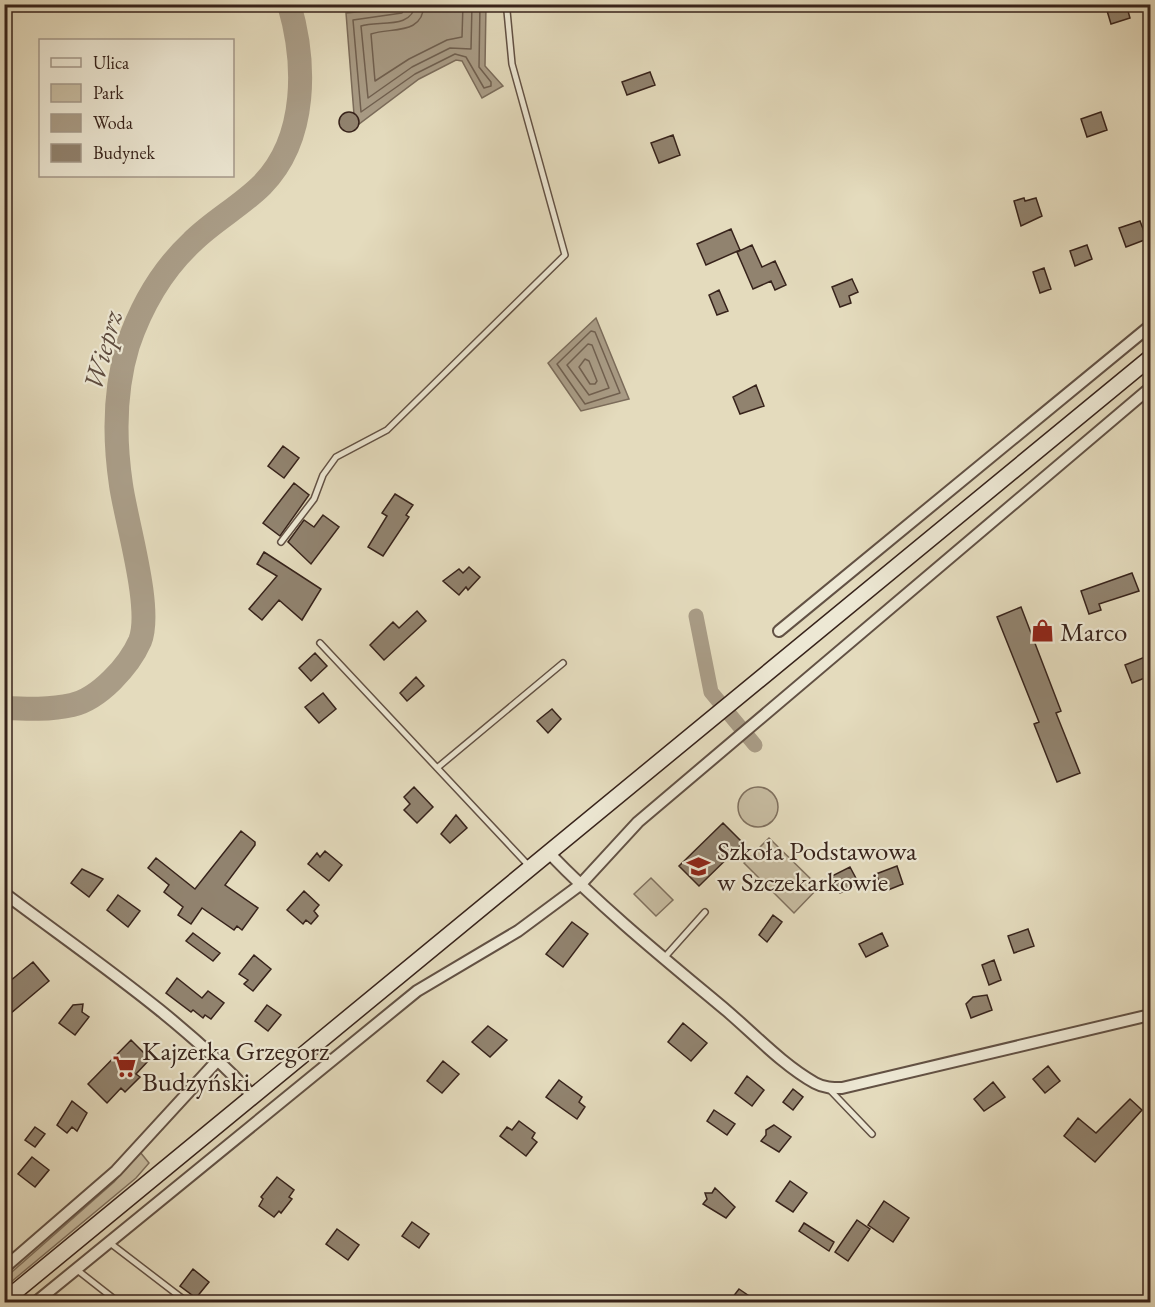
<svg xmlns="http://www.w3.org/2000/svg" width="1155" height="1307" font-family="'EB Garamond',serif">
<rect width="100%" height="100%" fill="#e4dbbd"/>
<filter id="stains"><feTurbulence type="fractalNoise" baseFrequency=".00333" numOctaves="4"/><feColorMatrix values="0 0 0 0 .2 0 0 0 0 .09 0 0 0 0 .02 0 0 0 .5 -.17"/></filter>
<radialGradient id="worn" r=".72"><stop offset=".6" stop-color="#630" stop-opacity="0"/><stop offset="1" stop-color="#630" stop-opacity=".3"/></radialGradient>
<!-- green -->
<path fill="#c7bca1" stroke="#7f705e" stroke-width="1.5" d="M738 807a20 20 0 1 1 40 0a20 20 0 1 1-40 0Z
M 769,838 L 819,887 L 794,913 L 744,863 Z
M 651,878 L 673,900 L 656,916 L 634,894 Z
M 140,1152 L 149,1163 L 136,1178 L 5,1287 L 5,1278 L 114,1182 Z"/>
<!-- water -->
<path fill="#a99c86" stroke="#7b6c5b" stroke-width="1.5" d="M 430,5 L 486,5 L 485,66 L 503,86 L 482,98 L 462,61 L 456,60 L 419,79 L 355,127 L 346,13 Z
M 596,318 L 629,399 L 581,411 L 548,363 Z"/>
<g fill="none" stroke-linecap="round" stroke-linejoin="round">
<!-- shore -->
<path stroke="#706050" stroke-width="1.5" d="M 407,4 L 402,13 L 353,20 L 361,112 L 415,74 L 455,54 L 466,57 L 484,88 L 491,86 L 491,82 L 479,67 L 480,4
M 415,4 C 413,30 377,20 361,26 L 368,98 L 412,67 L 450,48 L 471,49 L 472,4
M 424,4 C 423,36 391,27 371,34 L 375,81 L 409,59 L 447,40 L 462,37 L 463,4
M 591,331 L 595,332 L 620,393 L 585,404 L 557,364 Z
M 588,344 L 592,345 L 609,388 L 589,395 L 567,365 Z
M 585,359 L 589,361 L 597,381 L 595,384 L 590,384 L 579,367 Z"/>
<!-- canal -->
<path stroke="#a99c86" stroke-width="15" d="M 696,616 L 711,692 L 755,745"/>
<!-- river -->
<path stroke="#a99c86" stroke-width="24" d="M 4,708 C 26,709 51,710 72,705 C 99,699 129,666 140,641 C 153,609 126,521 121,485 C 114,438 114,391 128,345 C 141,307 162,270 192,242 C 213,221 241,206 262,185 C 308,138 306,62 289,4"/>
</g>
<!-- building -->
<path fill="#91836f" stroke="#37231b" stroke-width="1.5" d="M 1105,4 L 1126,4 L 1130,18 L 1111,24 Z
M 650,72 L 655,85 L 627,95 L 622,82 Z
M 1101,112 L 1107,130 L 1087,137 L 1081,119 Z
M339 122a10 10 0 1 1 20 0a10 10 0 1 1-20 0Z
M 673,135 L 680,155 L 659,163 L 651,143 Z
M 1024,198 L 1025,201 L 1036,198 L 1042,216 L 1021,226 L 1014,201 Z
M 1140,221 L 1147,239 L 1126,247 L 1119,228 Z
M 731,229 L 740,250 L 706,265 L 697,244 Z
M 752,245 L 762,267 L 775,261 L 786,285 L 775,290 L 771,281 L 753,289 L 737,252 Z
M 1087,245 L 1092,259 L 1075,266 L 1070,251 Z
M 1044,268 L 1051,289 L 1040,293 L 1033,272 Z
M 852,279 L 858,292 L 849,296 L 851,303 L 840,307 L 832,287 Z
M 719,290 L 728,311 L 717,315 L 709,295 Z
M 756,385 L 764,406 L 740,414 L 733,397 Z
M 283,446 L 299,458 L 284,478 L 268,466 Z
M 294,483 L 309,495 L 280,536 L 263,523 Z
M 395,494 L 413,505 L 406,515 L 409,517 L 383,556 L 368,547 L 387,516 L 382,513 Z
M 323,515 L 339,527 L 311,564 L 288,542 L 304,520 L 314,527 Z
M 264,552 L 321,589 L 302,620 L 279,600 L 262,620 L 249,609 L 277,576 L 257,564 Z
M 469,567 L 480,577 L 468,590 L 466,587 L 459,595 L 443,581 L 459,569 L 463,573 Z
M 1132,573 L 1139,591 L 1099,604 L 1101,610 L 1089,614 L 1081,591 Z
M 1021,607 L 1061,711 L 1056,713 L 1080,773 L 1057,782 L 1034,724 L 1039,722 L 997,617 Z
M 417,611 L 426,621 L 384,660 L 370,645 L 393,622 L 399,628 Z
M 315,653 L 327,666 L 311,681 L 299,668 Z
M 1150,655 L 1150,676 L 1132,683 L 1125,665 Z
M 416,677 L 424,686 L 407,701 L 400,693 Z
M 323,693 L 336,709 L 319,723 L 305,707 Z
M 552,709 L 561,719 L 548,733 L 537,721 Z
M 414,787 L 433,807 L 417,823 L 404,810 L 410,804 L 404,797 Z
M 456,815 L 467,828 L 450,843 L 441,834 Z
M 723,823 L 743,843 L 699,886 L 679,866 Z
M 241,831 L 255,842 L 255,845 L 225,885 L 258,908 L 242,930 L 237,926 L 234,930 L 202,908 L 191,924 L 178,915 L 183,907 L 164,892 L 169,885 L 148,868 L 156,858 L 195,889 Z
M 325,851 L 342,865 L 329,881 L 308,864 L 317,853 L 320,857 Z
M 897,866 L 903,884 L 883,892 L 876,874 Z
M 850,867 L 859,884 L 840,893 L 832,876 Z
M 82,869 L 103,879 L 89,897 L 71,883 Z
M 304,891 L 319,905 L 314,911 L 318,916 L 311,924 L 306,920 L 303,924 L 287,910 Z
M 118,895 L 140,911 L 128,927 L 107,910 Z
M 773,915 L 782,922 L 767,942 L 759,935 Z
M 572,922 L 588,934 L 563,967 L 546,954 Z
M 1028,929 L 1034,946 L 1014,953 L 1008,936 Z
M 193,933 L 220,953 L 213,961 L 186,941 Z
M 882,933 L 888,946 L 866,957 L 859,944 Z
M 254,955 L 271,969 L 253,991 L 244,984 L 248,980 L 239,974 Z
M 994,960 L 1001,980 L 989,985 L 982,965 Z
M 33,962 L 49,981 L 4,1019 L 4,986 Z
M 177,978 L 202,998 L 208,991 L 224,1003 L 211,1019 L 205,1015 L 203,1018 L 193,1010 L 191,1012 L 166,993 Z
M 987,995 L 992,1010 L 971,1018 L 966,1004 L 973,997 Z
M 83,1004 L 82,1012 L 89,1017 L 75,1035 L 59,1023 L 73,1005 Z
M 267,1005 L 281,1015 L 268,1031 L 255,1021 Z
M 683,1023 L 707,1043 L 691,1061 L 668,1042 Z
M 488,1026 L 507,1040 L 490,1057 L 472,1042 Z
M 131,1040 L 150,1059 L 136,1074 L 140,1077 L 125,1092 L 121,1088 L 107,1103 L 88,1084 Z
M 443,1061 L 459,1074 L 442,1093 L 427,1081 Z
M 1048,1066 L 1060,1081 L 1045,1093 L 1033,1079 Z
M 747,1076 L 764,1090 L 752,1106 L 735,1093 Z
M 559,1080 L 582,1097 L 579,1102 L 585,1107 L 577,1119 L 546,1097 Z
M 993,1082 L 1005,1097 L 984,1111 L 974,1099 Z
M 793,1089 L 803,1097 L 793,1110 L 783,1102 Z
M 1130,1099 L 1142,1110 L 1095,1162 L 1064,1136 L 1078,1118 L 1096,1133 Z
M 72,1101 L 87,1113 L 77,1131 L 72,1127 L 67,1133 L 57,1125 Z
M 714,1110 L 735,1124 L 727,1135 L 707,1121 Z
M 519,1121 L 535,1133 L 532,1138 L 537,1142 L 526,1156 L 500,1136 L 507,1127 L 512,1130 Z
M 774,1125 L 791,1137 L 779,1152 L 761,1141 L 766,1135 L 766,1130 Z
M 35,1127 L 45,1134 L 35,1147 L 25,1140 Z
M 32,1157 L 49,1170 L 35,1187 L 18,1174 Z
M 277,1177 L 294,1190 L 289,1197 L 292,1199 L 281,1213 L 279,1211 L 274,1217 L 259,1206 L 263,1199 L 261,1197 Z
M 790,1181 L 807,1193 L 793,1212 L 776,1201 Z
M 715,1188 L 735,1207 L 726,1218 L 703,1204 L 707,1199 L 705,1193 L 712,1193 Z
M 884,1201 L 909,1218 L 893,1242 L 868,1225 Z
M 857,1220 L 870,1229 L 848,1261 L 835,1252 Z
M 412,1222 L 429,1234 L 419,1248 L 402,1236 Z
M 804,1223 L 834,1242 L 829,1251 L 799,1231 Z
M 337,1229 L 359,1245 L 348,1260 L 326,1244 Z
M 193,1269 L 209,1282 L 196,1298 L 180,1286 Z
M 739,1289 L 758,1302 L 729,1302 Z"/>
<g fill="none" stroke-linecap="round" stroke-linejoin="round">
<defs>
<path id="lane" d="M 281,542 L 314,499 L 323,475 L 336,457 L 387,430 L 565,255 L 512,64 L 507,11 L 512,4
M 320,643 L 530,867
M 437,768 L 563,663
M 664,958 L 705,912
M 829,1089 L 872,1134
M 110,1243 L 187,1302
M 76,1269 L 118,1302"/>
<path id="street" d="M 779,631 L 1150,326
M 549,853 C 604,910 666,960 727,1011 C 755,1035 783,1065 815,1083 C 824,1088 833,1088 842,1088 L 1150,1015
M 4,893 C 89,957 181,1018 253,1096
M 4,1268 L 116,1171 L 217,1061
M 36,1302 L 417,991 L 518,931 L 580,885 L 638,822 L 1150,388"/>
<path id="secondary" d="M 4,1301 L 1150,358"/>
</defs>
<!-- lane casing -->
<use href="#lane" stroke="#625144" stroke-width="8"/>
<!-- street casing -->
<use href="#street" stroke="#625144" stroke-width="14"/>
<!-- secondary casing -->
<use href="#secondary" stroke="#37231b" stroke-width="18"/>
<!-- lane -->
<use href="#lane" stroke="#ede8d4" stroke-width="5"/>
<!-- street -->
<use href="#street" stroke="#ede8d4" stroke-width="10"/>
<!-- secondary -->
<use href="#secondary" stroke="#ede8d4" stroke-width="15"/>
</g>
<!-- icons -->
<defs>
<symbol id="shop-bare" viewBox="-9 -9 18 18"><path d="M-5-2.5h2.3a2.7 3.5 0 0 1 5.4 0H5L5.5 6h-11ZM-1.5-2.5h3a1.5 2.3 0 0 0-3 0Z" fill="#8f2418" stroke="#ede8d4" stroke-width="2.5" paint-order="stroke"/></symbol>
<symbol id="school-bare" viewBox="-9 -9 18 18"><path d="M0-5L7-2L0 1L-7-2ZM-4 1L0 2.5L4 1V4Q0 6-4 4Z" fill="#8f2418" stroke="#ede8d4" stroke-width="2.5" paint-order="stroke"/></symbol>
<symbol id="supermarket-bare" viewBox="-9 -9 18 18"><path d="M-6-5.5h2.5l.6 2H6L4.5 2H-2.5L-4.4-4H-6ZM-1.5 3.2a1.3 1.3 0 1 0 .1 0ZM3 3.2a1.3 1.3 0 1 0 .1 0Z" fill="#8f2418" stroke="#ede8d4" stroke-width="2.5" paint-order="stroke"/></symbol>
</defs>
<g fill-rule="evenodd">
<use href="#shop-bare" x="1026" y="614" width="33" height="33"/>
<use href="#school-bare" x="682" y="850" width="33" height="33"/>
<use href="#supermarket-bare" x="108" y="1050" width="33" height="33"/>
</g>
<g text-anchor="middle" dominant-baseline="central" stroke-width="4.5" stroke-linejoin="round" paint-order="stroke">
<!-- poi labels -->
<g font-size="27" fill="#37231b" stroke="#ede8d4" text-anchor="start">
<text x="1060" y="631">Marco</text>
<text x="717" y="850">Szkoła Podstawowa<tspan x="717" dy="31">w Szczekarkowie</tspan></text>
<text x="142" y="1050">Kajzerka Grzegorz<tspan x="142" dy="31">Budzyński</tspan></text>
</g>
<!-- water labels -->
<g font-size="28" font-style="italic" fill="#5f4d40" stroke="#ede8d4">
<text transform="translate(102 350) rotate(-75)">Wieprz</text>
</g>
</g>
<!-- margin -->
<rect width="1155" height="1307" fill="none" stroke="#e4dbbd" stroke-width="24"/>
<rect x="6" y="6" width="1143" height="1295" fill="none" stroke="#37231b" stroke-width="3"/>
<rect x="12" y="12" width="1131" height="1283" fill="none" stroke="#37231b" stroke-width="1.5"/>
<!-- legend -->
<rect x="39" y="39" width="195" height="138" fill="#ede8d4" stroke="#a4998a" stroke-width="1.5"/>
<rect x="51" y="58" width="30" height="9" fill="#ede8d4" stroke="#a4998a" stroke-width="1.5"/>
<text x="93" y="69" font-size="18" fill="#37231b">Ulica</text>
<rect x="51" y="84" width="30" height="18" fill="#c7bca1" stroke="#a4998a" stroke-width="1.5"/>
<text x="93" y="99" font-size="18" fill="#37231b">Park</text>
<rect x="51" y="114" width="30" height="18" fill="#a99c86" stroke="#a4998a" stroke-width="1.5"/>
<text x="93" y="129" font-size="18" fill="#37231b">Woda</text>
<rect x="51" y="144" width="30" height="18" fill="#91836f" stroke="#a4998a" stroke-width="1.5"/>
<text x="93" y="159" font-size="18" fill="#37231b">Budynek</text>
<rect width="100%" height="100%" filter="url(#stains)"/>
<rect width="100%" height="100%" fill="url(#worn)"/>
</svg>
